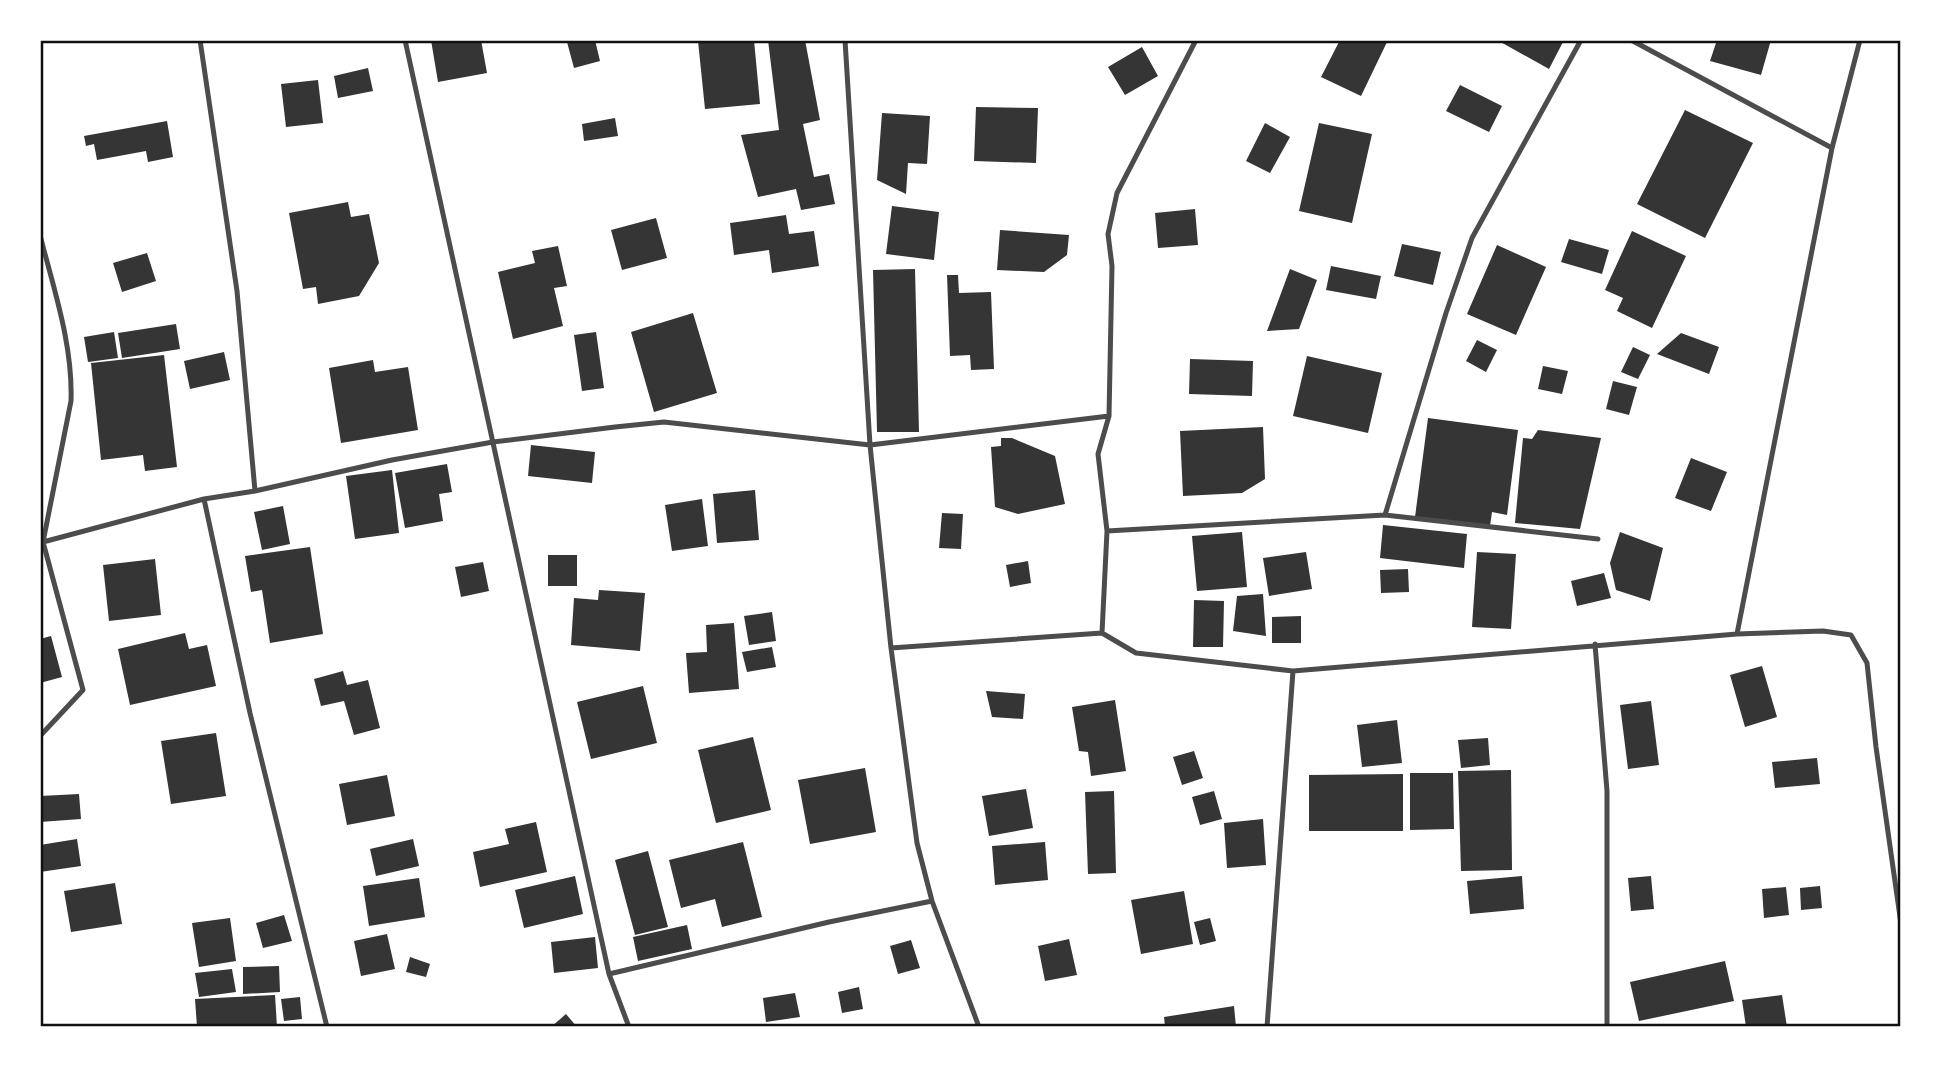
<svg xmlns="http://www.w3.org/2000/svg" width="1941" height="1067" font-family="'Nunito Sans',sans-serif">
<rect width="100%" height="100%" fill="#fff"/>
<!-- building -->
<path fill="#353535" d="M 431,40 L 481,40 L 487,73 L 438,82 Z
M 574,40 L 595,40 L 600,61 L 574,68 L 567,42 Z
M 754,40 L 760,104 L 705,109 L 698,41 Z
M 768,40 L 805,40 L 820,120 L 803,124 L 814,177 L 829,174 L 835,204 L 801,210 L 796,189 L 758,197 L 741,135 L 779,130 Z
M 1340,40 L 1388,40 L 1361,96 L 1321,77 Z
M 1497,40 L 1564,40 L 1549,69 Z
M 1717,40 L 1771,40 L 1761,75 L 1710,61 Z
M 1142,47 L 1158,76 L 1125,95 L 1108,67 Z
M 368,68 L 373,91 L 338,98 L 334,76 Z
M 318,80 L 323,123 L 286,127 L 281,84 Z
M 1460,85 L 1502,106 L 1489,132 L 1446,111 Z
M 976,107 L 1038,108 L 1036,163 L 974,161 Z
M 1685,110 L 1753,143 L 1705,238 L 1637,204 Z
M 882,113 L 930,116 L 927,164 L 908,163 L 906,194 L 877,180 Z
M 615,118 L 618,136 L 584,141 L 582,124 Z
M 167,121 L 173,157 L 148,162 L 146,151 L 97,160 L 94,144 L 86,146 L 84,136 Z
M 1265,123 L 1290,137 L 1270,173 L 1246,161 Z
M 1319,123 L 1372,134 L 1352,223 L 1299,211 Z
M 348,202 L 351,217 L 369,214 L 379,263 L 359,296 L 318,304 L 316,287 L 303,289 L 289,213 Z
M 892,206 L 939,212 L 934,260 L 886,254 Z
M 1195,209 L 1198,245 L 1158,248 L 1155,213 Z
M 786,215 L 789,234 L 814,231 L 819,266 L 772,273 L 769,250 L 734,255 L 730,223 Z
M 656,218 L 667,258 L 622,270 L 611,230 Z
M 1000,230 L 1069,235 L 1067,255 L 1044,272 L 997,270 Z
M 1632,231 L 1686,256 L 1652,328 L 1617,311 L 1623,298 L 1605,290 Z
M 1569,239 L 1609,250 L 1602,274 L 1561,262 Z
M 1402,244 L 1441,252 L 1433,285 L 1394,276 Z
M 1497,245 L 1546,267 L 1516,335 L 1467,314 Z
M 558,246 L 567,286 L 554,288 L 563,326 L 513,339 L 498,272 L 535,263 L 532,251 Z
M 147,253 L 156,281 L 122,292 L 113,263 Z
M 1331,266 L 1381,276 L 1376,299 L 1326,290 Z
M 915,269 L 919,432 L 877,432 L 873,270 Z
M 1290,269 L 1317,280 L 1299,329 L 1267,331 Z
M 947,275 L 958,275 L 959,293 L 991,292 L 994,369 L 971,370 L 970,355 L 950,356 Z
M 693,313 L 717,393 L 654,412 L 631,332 Z
M 176,324 L 180,349 L 122,358 L 118,333 Z
M 114,332 L 118,358 L 88,362 L 84,337 Z
M 596,332 L 604,388 L 582,391 L 574,335 Z
M 1681,333 L 1719,347 L 1709,374 L 1657,354 Z
M 1477,340 L 1497,350 L 1486,372 L 1466,361 Z
M 1633,347 L 1650,355 L 1638,379 L 1621,372 Z
M 224,352 L 230,380 L 190,389 L 184,361 Z
M 164,355 L 177,467 L 145,471 L 143,455 L 101,460 L 91,363 Z
M 1307,356 L 1382,373 L 1368,433 L 1293,416 Z
M 1190,359 L 1253,361 L 1252,396 L 1189,394 Z
M 373,360 L 375,372 L 408,367 L 418,430 L 341,443 L 329,368 Z
M 1543,366 L 1568,371 L 1562,394 L 1538,389 Z
M 1613,381 L 1637,387 L 1629,415 L 1606,409 Z
M 1428,418 L 1518,430 L 1507,515 L 1492,512 L 1490,526 L 1415,517 Z
M 1263,427 L 1265,479 L 1242,493 L 1183,496 L 1180,431 Z
M 1538,430 L 1601,438 L 1580,529 L 1515,523 L 1523,438 L 1532,439 Z
M 1001,438 L 1012,438 L 1055,456 L 1065,504 L 1018,514 L 995,507 L 991,447 L 1001,446 Z
M 531,445 L 595,452 L 592,483 L 528,476 Z
M 1691,458 L 1727,472 L 1711,511 L 1675,498 Z
M 447,464 L 452,492 L 439,494 L 443,521 L 405,528 L 395,473 Z
M 392,470 L 399,533 L 355,539 L 346,476 Z
M 755,490 L 759,540 L 717,543 L 713,494 Z
M 702,499 L 708,546 L 672,551 L 665,505 Z
M 283,506 L 290,544 L 262,550 L 254,512 Z
M 942,513 L 963,514 L 961,549 L 939,548 Z
M 1383,525 L 1467,534 L 1464,568 L 1380,558 Z
M 1242,532 L 1247,587 L 1197,591 L 1192,536 Z
M 1620,532 L 1663,548 L 1650,601 L 1616,590 L 1610,563 Z
M 310,547 L 323,634 L 270,643 L 262,590 L 251,592 L 245,556 Z
M 1306,552 L 1312,589 L 1269,596 L 1263,558 Z
M 1477,552 L 1516,554 L 1511,629 L 1472,627 Z
M 548,555 L 577,555 L 577,586 L 548,586 Z
M 155,559 L 161,615 L 109,621 L 103,565 Z
M 1028,561 L 1031,583 L 1010,587 L 1006,565 Z
M 483,562 L 489,591 L 461,597 L 455,567 Z
M 1408,569 L 1409,592 L 1381,593 L 1380,570 Z
M 1604,573 L 1611,598 L 1577,606 L 1571,581 Z
M 599,590 L 645,593 L 640,651 L 571,645 L 574,598 L 598,600 Z
M 1263,594 L 1266,636 L 1233,631 L 1237,596 Z
M 1194,600 L 1224,601 L 1223,647 L 1193,647 Z
M 772,612 L 776,641 L 749,645 L 744,616 Z
M 1301,616 L 1301,643 L 1272,643 L 1272,617 Z
M 734,623 L 739,689 L 689,693 L 686,653 L 707,652 L 706,625 Z
M 185,633 L 189,649 L 207,645 L 216,686 L 130,705 L 118,649 Z
M 51,636 L 62,677 L 40,683 L 40,639 Z
M 772,647 L 776,667 L 747,672 L 742,652 Z
M 1762,666 L 1777,717 L 1745,727 L 1730,675 Z
M 343,671 L 347,685 L 368,680 L 380,728 L 354,735 L 344,701 L 321,706 L 314,679 Z
M 643,686 L 657,743 L 591,759 L 577,702 Z
M 986,691 L 1025,694 L 1023,719 L 992,717 Z
M 1115,700 L 1126,771 L 1091,776 L 1088,752 L 1079,751 L 1072,707 Z
M 1651,701 L 1659,765 L 1628,769 L 1620,705 Z
M 1397,720 L 1402,763 L 1362,767 L 1357,725 Z
M 216,733 L 226,796 L 171,804 L 161,741 Z
M 753,737 L 771,810 L 716,823 L 698,750 Z
M 1488,738 L 1490,765 L 1461,768 L 1458,740 Z
M 1194,751 L 1203,778 L 1182,785 L 1173,757 Z
M 1817,758 L 1820,784 L 1775,788 L 1772,762 Z
M 865,768 L 876,832 L 810,844 L 798,780 Z
M 1511,770 L 1512,870 L 1461,871 L 1458,771 Z
M 1410,773 L 1453,773 L 1454,829 L 1410,830 Z
M 1403,774 L 1403,831 L 1309,831 L 1309,775 Z
M 387,775 L 395,816 L 347,825 L 339,784 Z
M 1026,789 L 1033,828 L 989,836 L 982,796 Z
M 1114,791 L 1116,873 L 1088,874 L 1085,792 Z
M 1214,791 L 1222,819 L 1200,825 L 1192,797 Z
M 79,794 L 81,819 L 40,822 L 40,796 Z
M 1263,819 L 1266,865 L 1227,868 L 1224,823 Z
M 536,822 L 547,872 L 480,887 L 473,852 L 509,844 L 505,829 Z
M 77,839 L 81,866 L 40,872 L 40,845 Z
M 413,839 L 419,866 L 376,876 L 370,849 Z
M 743,842 L 762,917 L 722,927 L 715,899 L 681,908 L 669,860 Z
M 1045,842 L 1048,880 L 995,885 L 992,846 Z
M 648,851 L 668,927 L 635,935 L 615,860 Z
M 575,876 L 583,914 L 524,928 L 515,890 Z
M 1522,876 L 1524,909 L 1470,914 L 1467,881 Z
M 1651,876 L 1654,909 L 1631,911 L 1628,878 Z
M 419,878 L 425,917 L 369,926 L 363,886 Z
M 115,883 L 122,924 L 71,932 L 64,891 Z
M 1820,886 L 1822,908 L 1801,910 L 1800,888 Z
M 1786,887 L 1789,915 L 1764,918 L 1762,889 Z
M 1184,891 L 1193,944 L 1141,954 L 1131,900 Z
M 284,915 L 292,941 L 263,948 L 256,923 Z
M 230,918 L 236,961 L 199,967 L 192,923 Z
M 1210,918 L 1216,941 L 1200,945 L 1194,922 Z
M 687,925 L 692,949 L 638,961 L 633,937 Z
M 387,934 L 395,969 L 361,976 L 354,941 Z
M 595,937 L 598,968 L 554,973 L 551,942 Z
M 1069,939 L 1077,975 L 1045,981 L 1038,946 Z
M 911,940 L 920,968 L 898,974 L 890,946 Z
M 410,957 L 430,964 L 426,977 L 406,972 Z
M 1725,961 L 1734,1001 L 1639,1021 L 1630,982 Z
M 279,966 L 280,992 L 243,994 L 243,967 Z
M 232,969 L 236,992 L 199,997 L 195,973 Z
M 859,987 L 863,1009 L 842,1013 L 838,992 Z
M 795,993 L 800,1017 L 766,1022 L 763,998 Z
M 275,995 L 277,1027 L 197,1027 L 195,999 Z
M 1782,995 L 1787,1027 L 1746,1027 L 1742,1000 Z
M 300,997 L 302,1019 L 284,1021 L 281,999 Z
M 1234,1006 L 1236,1027 L 1165,1027 L 1164,1017 Z
M 566,1014 L 577,1027 L 551,1027 Z"/>
<g fill="none" stroke-linecap="round" stroke-linejoin="round">
<!-- service -->
<path stroke="#4c4c4c" stroke-width="5" d="M 200,40 L 237,291 L 255,491
M 405,40 L 609,974 L 629,1027
M 845,40 L 870,445 L 891,648 L 917,843 L 932,901 L 979,1027
M 1196,40 L 1117,193 L 1108,234 L 1112,266 L 1109,416 L 1098,454 L 1107,531 L 1102,633 L 1136,653 L 1293,671 L 1737,634
M 1631,40 L 1832,148
M 1860,40 L 1832,148 L 1737,634 L 1823,631 L 1851,635 L 1867,663 L 1876,747 L 1901,924
M 40,235 C 54,290 73,345 71,401 L 43,542 L 83,690 L 40,736
M 204,499 L 250,713 L 327,1027
M 1385,515 L 1446,313 L 1472,238 L 1581,40
M 1107,531 L 1385,515 L 1598,539
M 43,542 L 204,499 L 255,491 L 392,460 L 493,442 L 615,427 L 664,422 L 870,445 L 1109,416
M 1595,644 L 1607,791 L 1607,1027
M 891,648 L 1102,633
M 609,974 L 829,922 L 932,901
M 1267,1027 L 1293,671"/>
</g>
<!-- border -->
<rect width="1941" height="1067" fill="none" stroke="#ffffff" stroke-width="84"/>
<rect x="42" y="42" width="1857" height="983" fill="none" stroke="#111" stroke-width="2.5"/>
</svg>
